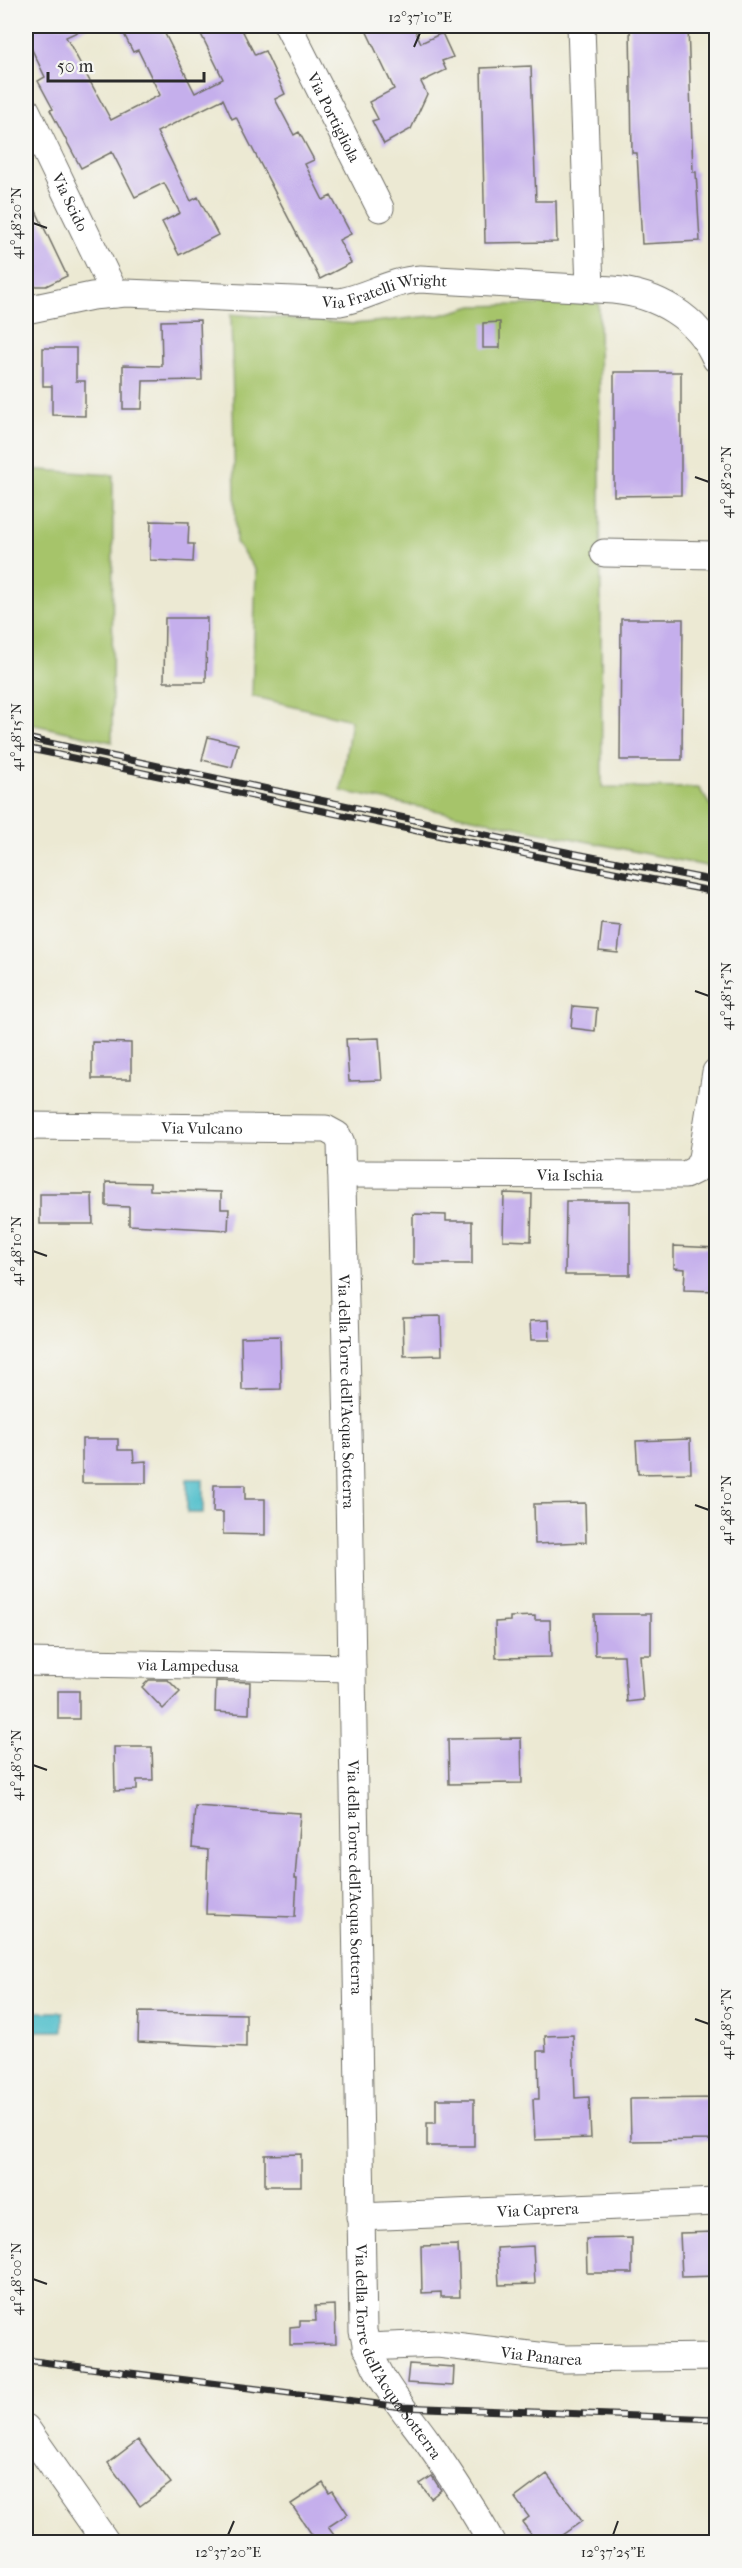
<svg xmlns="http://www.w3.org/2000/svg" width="742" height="2568" font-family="'IM FELL French Canon',serif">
<rect width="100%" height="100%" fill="#f6f6f2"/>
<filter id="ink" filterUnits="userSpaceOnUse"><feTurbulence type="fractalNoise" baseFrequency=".0167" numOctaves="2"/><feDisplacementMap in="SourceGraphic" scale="12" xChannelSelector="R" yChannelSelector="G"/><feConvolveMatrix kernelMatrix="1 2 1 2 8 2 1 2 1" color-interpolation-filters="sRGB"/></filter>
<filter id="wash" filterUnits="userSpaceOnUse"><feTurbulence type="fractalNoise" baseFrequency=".008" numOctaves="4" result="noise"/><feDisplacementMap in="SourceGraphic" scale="24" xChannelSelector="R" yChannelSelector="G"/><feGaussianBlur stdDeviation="1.35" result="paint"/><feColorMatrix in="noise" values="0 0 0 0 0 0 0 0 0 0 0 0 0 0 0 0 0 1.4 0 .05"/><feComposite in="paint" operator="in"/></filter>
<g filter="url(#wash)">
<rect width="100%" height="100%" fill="#ece9d3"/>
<!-- green -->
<path fill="#a6c46b" stroke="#68784b" stroke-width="1.5" d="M 599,303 L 602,787 L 699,788 L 710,805 L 716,806 L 716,868 L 341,791 L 351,720 L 252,696 L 256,571 L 236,542 L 231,314 L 354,324 L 441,315 L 473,306 Z
M 26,469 L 113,475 L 112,742 L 26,723 Z"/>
<!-- water -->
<path fill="#53c0cc" stroke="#3f767c" stroke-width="1.5" d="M 187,1479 L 203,1479 L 203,1513 L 187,1513 Z
M 26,2012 L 63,2012 L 63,2031 L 26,2031 Z"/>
<g id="blocks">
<!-- building -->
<path fill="#c5afec" d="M 26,26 L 90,26 L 66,37 L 111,120 L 160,95 L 138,50 L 133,52 L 120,26 L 161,26 L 195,93 L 223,79 L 197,26 L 240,26 L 255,55 L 265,51 L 285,94 L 275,99 L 294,135 L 299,132 L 314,160 L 305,164 L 323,200 L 331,196 L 351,234 L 339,240 L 351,263 L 320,279 L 236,117 L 232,119 L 223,99 L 157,132 L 191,201 L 198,197 L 218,235 L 179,255 L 162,222 L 180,213 L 164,183 L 135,197 L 112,152 L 81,168 L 50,110 L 53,109 L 38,81 L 45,77 L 26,37 Z
M 364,26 L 413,26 L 421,43 L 442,33 L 453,57 L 442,61 L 446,70 L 421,82 L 427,94 L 411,129 L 384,144 L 372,121 L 378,119 L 369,102 L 394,89 Z
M 630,26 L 688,26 L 693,172 L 696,172 L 700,241 L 642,244 L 637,153 L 632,153 Z
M 531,66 L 536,201 L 556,201 L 557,242 L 485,243 L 481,68 Z
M 26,190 L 67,276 L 46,286 L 26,286 Z
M 200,320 L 202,380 L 143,381 L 142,409 L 123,409 L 123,365 L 162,366 L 161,321 Z
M 500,322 L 500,348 L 483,348 L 483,323 Z
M 43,348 L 76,348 L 76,381 L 85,381 L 85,416 L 52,415 L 52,386 L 43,386 Z
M 614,372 L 681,372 L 681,495 L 614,496 Z
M 151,521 L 189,522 L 188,544 L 194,544 L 193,562 L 150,560 Z
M 165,618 L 207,618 L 206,682 L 164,682 Z
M 621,619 L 683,619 L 682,760 L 620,760 Z
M 208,737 L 238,744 L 232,767 L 202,760 Z
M 602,924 L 621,926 L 618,953 L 599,951 Z
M 573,1006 L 597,1008 L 595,1031 L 571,1028 Z
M 379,1038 L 382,1080 L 349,1081 L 346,1039 Z
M 92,1042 L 131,1043 L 131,1079 L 92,1079 Z
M 106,1182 L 150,1183 L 150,1190 L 221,1192 L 221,1209 L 229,1209 L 228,1230 L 129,1225 L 129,1207 L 106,1206 Z
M 504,1193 L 532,1194 L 531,1241 L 503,1240 Z
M 40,1194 L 92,1194 L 93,1224 L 40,1224 Z
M 566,1201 L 630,1201 L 630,1275 L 565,1275 Z
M 413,1214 L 446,1215 L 446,1221 L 472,1221 L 472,1264 L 413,1264 Z
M 674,1246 L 717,1248 L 717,1291 L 684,1290 L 685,1269 L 674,1268 Z
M 441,1316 L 442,1355 L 404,1356 L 403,1317 Z
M 549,1320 L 550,1340 L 531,1340 L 530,1321 Z
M 280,1336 L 281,1389 L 242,1390 L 241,1337 Z
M 82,1439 L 118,1439 L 118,1450 L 133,1450 L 134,1462 L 146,1461 L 146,1483 L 82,1483 Z
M 690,1439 L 691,1473 L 638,1474 L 636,1441 Z
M 214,1485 L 245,1485 L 245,1499 L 265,1499 L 265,1535 L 223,1534 L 223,1512 L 213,1512 Z
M 585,1503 L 586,1542 L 535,1544 L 534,1504 Z
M 594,1614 L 651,1614 L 651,1655 L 640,1655 L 643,1700 L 627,1702 L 624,1655 L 595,1655 Z
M 535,1616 L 535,1620 L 550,1620 L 551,1657 L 496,1658 L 495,1622 L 510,1621 L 510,1617 Z
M 149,1680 L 168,1680 L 180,1692 L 163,1709 L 142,1687 Z
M 216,1681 L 250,1682 L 249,1714 L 215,1712 Z
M 58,1691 L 79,1691 L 79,1719 L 58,1719 Z
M 521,1738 L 522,1783 L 449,1784 L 448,1739 Z
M 114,1747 L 152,1747 L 153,1780 L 137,1780 L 137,1790 L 115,1791 Z
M 195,1806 L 300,1813 L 295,1878 L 297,1878 L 295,1917 L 206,1914 L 208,1850 L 192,1848 Z
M 139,2012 L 246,2014 L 246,2047 L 138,2042 Z
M 573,2035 L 575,2098 L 589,2097 L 591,2138 L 535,2140 L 533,2099 L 539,2099 L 538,2051 L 546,2051 L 545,2036 Z
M 717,2098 L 717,2140 L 631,2141 L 630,2099 Z
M 436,2099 L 474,2099 L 474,2146 L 427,2146 L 427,2123 L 436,2123 Z
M 301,2154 L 301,2186 L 265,2186 L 265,2155 Z
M 717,2232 L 717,2276 L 682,2277 L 680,2233 Z
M 632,2238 L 632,2273 L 587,2273 L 586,2239 Z
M 458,2245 L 460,2297 L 441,2297 L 441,2292 L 422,2293 L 421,2246 Z
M 533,2246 L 535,2284 L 499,2285 L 497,2248 Z
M 335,2305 L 336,2344 L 290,2345 L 290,2327 L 300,2326 L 300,2321 L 316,2321 L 315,2306 Z
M 409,2364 L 454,2367 L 453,2386 L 407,2383 Z
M 138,2440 L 171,2483 L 140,2506 L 108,2463 Z
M 547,2474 L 582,2521 L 552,2542 L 537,2542 L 522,2522 L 529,2517 L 515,2498 Z
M 432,2476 L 441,2490 L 431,2498 L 420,2484 Z
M 323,2483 L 329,2493 L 333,2491 L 348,2514 L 328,2527 L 339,2542 L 317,2542 L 291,2504 Z"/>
</g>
</g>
<g filter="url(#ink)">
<use href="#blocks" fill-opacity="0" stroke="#6f6e66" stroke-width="1.5"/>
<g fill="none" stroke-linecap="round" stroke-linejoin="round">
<defs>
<g id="minor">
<path id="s1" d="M 288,26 L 380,208"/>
<path d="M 581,26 L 590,289"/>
<path id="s2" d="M 26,110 L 115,294"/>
<path id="s3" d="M 26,310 L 92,296 L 126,293 L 340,302 C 368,297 390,281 420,279 L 613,290 C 657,294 698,317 716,359"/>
<path d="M 604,553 L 716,555"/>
<path id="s4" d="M 26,1126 L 326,1129 L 337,1135 L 341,1143 L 348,1429 L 363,2331 C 372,2374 402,2406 427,2441 C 450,2474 472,2507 491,2542"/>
<path id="s5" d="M 342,1174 L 685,1175 L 697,1169 L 702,1158 L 716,1072"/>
<path id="s6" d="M 26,1662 L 352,1668"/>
<path id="s7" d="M 360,2217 L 716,2202"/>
<path id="s8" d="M 366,2347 L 438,2344 L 564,2359 L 716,2357"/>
<path d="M 26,2428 L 106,2542"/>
</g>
</defs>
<!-- minor casing -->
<use href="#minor" stroke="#6f6e66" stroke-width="29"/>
<!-- minor -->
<use href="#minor" stroke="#fff" stroke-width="27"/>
<defs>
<path id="rail" d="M 26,738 L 571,853 L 716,881
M 26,748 L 568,863 L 716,892
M 26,2360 L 402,2407 L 716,2419"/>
</defs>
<!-- rail casing -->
<use href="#rail" stroke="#2b2b2b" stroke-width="7"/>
<!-- rail -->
<use href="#rail" stroke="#f6f6f2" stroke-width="4.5" stroke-dasharray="14" stroke-linecap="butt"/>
</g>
</g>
<!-- ticks -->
<path fill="none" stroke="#2b2b2b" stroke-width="2" d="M 414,47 L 420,33M 33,223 L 47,228M 695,477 L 709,482M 33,737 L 47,742M 695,991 L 709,996M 33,1251 L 47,1256M 695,1505 L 709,1510M 33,1765 L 47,1770M 695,2019 L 709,2024M 33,2279 L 47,2284M 228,2535 L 234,2521M 613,2535 L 618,2521"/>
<g text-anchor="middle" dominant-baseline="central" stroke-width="6" stroke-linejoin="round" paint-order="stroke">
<!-- street labels -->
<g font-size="16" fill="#2b2b2b" stroke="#f6f6f2">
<text stroke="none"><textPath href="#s1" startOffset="102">Via Portigliola</textPath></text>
<text stroke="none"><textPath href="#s2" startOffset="102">Via Scido</textPath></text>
<text stroke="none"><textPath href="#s3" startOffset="362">Via Fratelli Wright</textPath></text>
<text stroke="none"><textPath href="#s4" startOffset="176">Via Vulcano</textPath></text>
<text stroke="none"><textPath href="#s5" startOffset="228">Via Ischia</textPath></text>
<text stroke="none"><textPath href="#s4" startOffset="570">Via della Torre dell'Acqua Sotterra</textPath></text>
<text stroke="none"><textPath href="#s6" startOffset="162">via Lampedusa</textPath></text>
<text stroke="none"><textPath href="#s4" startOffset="1056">Via della Torre dell'Acqua Sotterra</textPath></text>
<text stroke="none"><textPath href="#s7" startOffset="178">Via Caprera</textPath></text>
<text stroke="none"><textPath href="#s4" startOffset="1540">Via della Torre dell'Acqua Sotterra</textPath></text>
<text stroke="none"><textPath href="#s8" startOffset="176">Via Panarea</textPath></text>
</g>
</g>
<!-- margin -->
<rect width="742" height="2568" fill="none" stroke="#f6f6f2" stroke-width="66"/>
<!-- scale -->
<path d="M48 72v9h156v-9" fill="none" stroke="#2b2b2b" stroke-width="3"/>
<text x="57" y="72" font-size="18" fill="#2b2b2b" stroke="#f6f6f2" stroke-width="4.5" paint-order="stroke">50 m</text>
<rect x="33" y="33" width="676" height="2502" fill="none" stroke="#2b2b2b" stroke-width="2"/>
<g font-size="15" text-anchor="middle" fill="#2b2b2b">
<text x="420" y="22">12°37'10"E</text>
<text transform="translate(16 223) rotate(-90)" y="5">41°48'20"N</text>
<text transform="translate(726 482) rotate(-90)" y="5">41°48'20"N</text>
<text transform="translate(16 737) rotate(-90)" y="5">41°48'15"N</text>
<text transform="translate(726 996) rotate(-90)" y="5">41°48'15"N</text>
<text transform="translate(16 1251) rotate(-90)" y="5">41°48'10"N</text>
<text transform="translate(726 1510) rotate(-90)" y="5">41°48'10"N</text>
<text transform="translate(16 1765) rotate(-90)" y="5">41°48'05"N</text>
<text transform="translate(726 2024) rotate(-90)" y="5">41°48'05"N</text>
<text transform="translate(16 2279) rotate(-90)" y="5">41°48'00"N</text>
<text x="228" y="2557">12°37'20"E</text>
<text x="613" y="2557">12°37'25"E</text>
</g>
</svg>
